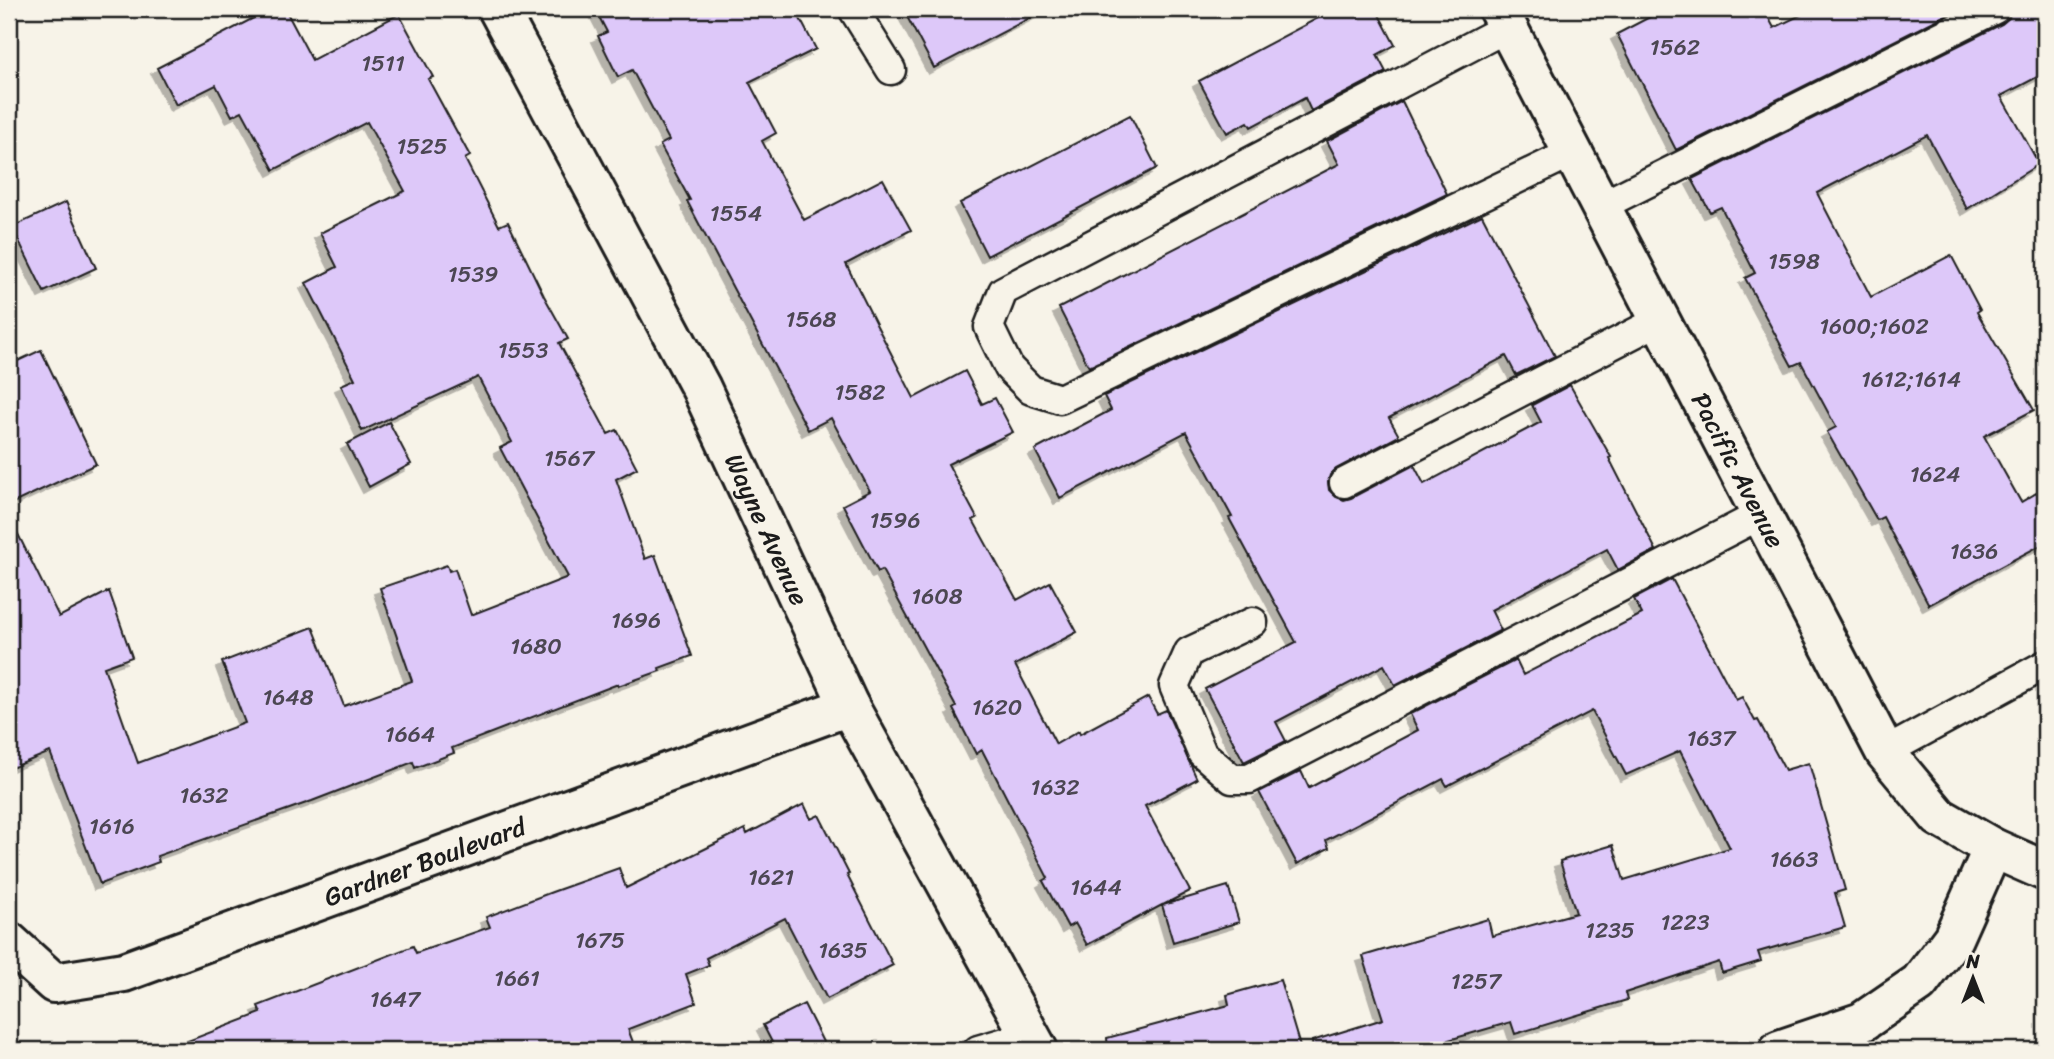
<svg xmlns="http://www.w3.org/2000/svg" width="2054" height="1059" font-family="Sriracha,sans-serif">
<defs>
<filter id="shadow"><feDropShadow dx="-6" dy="6" stdDeviation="0" flood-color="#0004"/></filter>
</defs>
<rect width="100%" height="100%" fill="#f7f3e8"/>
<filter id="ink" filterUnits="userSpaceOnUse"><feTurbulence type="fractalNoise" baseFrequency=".0143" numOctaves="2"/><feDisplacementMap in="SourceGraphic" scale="14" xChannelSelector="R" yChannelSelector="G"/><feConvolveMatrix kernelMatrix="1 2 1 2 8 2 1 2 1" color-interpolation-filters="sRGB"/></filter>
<g filter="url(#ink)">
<!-- building -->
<path fill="#ddc8f9" stroke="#1c1c1c" stroke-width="2" filter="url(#shadow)" d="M 271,9 L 285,9 L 312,60 L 399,14 L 433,77 L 428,79 L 470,156 L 465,159 L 499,226 L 508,222 L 544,296 L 568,339 L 559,343 L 608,434 L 617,430 L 637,468 L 616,479 L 645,559 L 655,555 L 692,656 L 659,668 L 660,671 L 618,686 L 618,684 L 452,748 L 454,753 L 415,768 L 413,762 L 312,801 L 157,856 L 159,862 L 100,884 L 50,752 L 9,769 L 9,516 L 59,617 L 109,591 L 132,657 L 104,667 L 138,763 L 245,723 L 222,662 L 313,627 L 344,706 L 412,681 L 380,588 L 447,565 L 449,571 L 455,569 L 471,615 L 568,577 L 500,448 L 512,442 L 478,377 L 362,431 L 341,385 L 355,379 L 306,283 L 337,267 L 320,233 L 405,191 L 367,122 L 274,170 L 242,111 L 232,116 L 216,85 L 176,105 L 157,68 Z
M 595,9 L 795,9 L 816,49 L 749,82 L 776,133 L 762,141 L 804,220 L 883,179 L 911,230 L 846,264 L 877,326 L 914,398 L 965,371 L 982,404 L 995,398 L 1013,432 L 948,464 L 977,518 L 973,520 L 1017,600 L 1050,582 L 1077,632 L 1015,665 L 1056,744 L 1079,731 L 1080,734 L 1148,697 L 1157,714 L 1166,710 L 1197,779 L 1145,806 L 1190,891 L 1163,905 L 1228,886 L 1239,922 L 1173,942 L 1162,905 L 1087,945 L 1075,923 L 1068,927 L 1043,881 L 1048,878 L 982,750 L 976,754 L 953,709 L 956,707 L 882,570 L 878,572 L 843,505 L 870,491 L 831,418 L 808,430 L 687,201 L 690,200 L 660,145 L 669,140 L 632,70 L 618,77 L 598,36 L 607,32 Z
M 903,9 L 1047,9 L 934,68 Z
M 1335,9 L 1376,9 L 1395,45 L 1377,55 L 1386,72 L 1311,111 L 1305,98 L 1251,127 L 1248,122 L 1227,133 L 1199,81 Z
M 1665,9 L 1764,9 L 1774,28 L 1813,9 L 1958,9 L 1676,150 L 1617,34 Z
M 2011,9 L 2045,9 L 2045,73 L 2001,96 L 2039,164 L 1967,209 L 1927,135 L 1817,193 L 1871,297 L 1951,255 L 1980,310 L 1977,312 L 2034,410 L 1984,436 L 2021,502 L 2045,488 L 2045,543 L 1929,605 L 1883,517 L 1877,520 L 1827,432 L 1836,427 L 1801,362 L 1792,366 L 1745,278 L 1755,273 L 1721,207 L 1710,212 L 1692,179 L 2002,24 L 2009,18 Z
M 1402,101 L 1447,194 L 1089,367 L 1059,308 L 1339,164 L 1327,141 Z
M 1130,115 L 1157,168 L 987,256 L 960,203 Z
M 66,202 L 96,268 L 44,292 L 12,227 Z
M 1482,215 L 1555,356 L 1516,375 L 1506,356 L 1389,418 L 1399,436 L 1336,469 L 1330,475 L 1328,482 L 1329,490 L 1336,497 L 1344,500 L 1351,498 L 1414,465 L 1424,484 L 1541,422 L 1532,405 L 1570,385 L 1611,457 L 1609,458 L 1656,550 L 1618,570 L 1607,549 L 1491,610 L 1501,630 L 1395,685 L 1384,665 L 1276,722 L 1286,741 L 1244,762 L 1205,689 L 1296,642 L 1229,518 L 1232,517 L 1186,432 L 1060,498 L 1035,450 L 1111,410 L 1104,396 Z
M 41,350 L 96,464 L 9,505 L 9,365 Z
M 389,422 L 411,464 L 369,487 L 347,444 Z
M 1672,579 L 1736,700 L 1742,697 L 1755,721 L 1758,720 L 1785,770 L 1809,763 L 1845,890 L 1835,893 L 1845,927 L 1758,952 L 1761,961 L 1722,973 L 1719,962 L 1625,993 L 1627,1000 L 1515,1034 L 1511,1022 L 1414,1050 L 1313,1050 L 1312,1041 L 1383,1019 L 1363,956 L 1488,919 L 1492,936 L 1576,913 L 1560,861 L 1613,845 L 1624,880 L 1730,848 L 1680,751 L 1626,775 L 1592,711 L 1447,786 L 1443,779 L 1326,840 L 1329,848 L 1297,864 L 1259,792 L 1301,771 L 1309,788 L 1418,730 L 1410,714 L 1516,660 L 1523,675 L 1642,614 L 1634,599 Z
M 804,804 L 811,819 L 819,815 L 849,874 L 847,875 L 893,965 L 827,999 L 785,918 L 706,958 L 709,965 L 686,974 L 696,1003 L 628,1029 L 636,1050 L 173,1050 L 172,1047 L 261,1013 L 258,1006 L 413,946 L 416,953 L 490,927 L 486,917 L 552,892 L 619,868 L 626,888 L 745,829 L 747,834 Z
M 1280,980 L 1301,1050 L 1108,1050 L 1107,1038 L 1229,1005 L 1227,995 Z
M 804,1004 L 827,1050 L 776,1050 L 763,1025 Z"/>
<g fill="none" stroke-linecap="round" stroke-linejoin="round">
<defs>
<path id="service" d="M 853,9 L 891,70
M 1508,27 L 1003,291 L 989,327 L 1009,368 L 1031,390 L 1060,399 L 1573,152
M 1601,206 L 1995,9
M 1344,483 L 1660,320
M 1253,622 L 1189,652 L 1174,686 L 1202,753 L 1232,779 L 1249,779 L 1762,514
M 1885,752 L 2045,665
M 978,1050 L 1029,1035"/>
<g id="minor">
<path id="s1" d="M 498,9 L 701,388 L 849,706 L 1038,1050"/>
<path id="s2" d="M 1498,9 L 1885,752 L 1939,817 L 1993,848 L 2045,871"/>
<path id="s3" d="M 9,942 L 54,983 L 124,972 L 849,706"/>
<path d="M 1779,1050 L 1862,1022 L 1919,983 L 1953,938 L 1993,848"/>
</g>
</defs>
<!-- service casing -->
<use href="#service" stroke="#1c1c1c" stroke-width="33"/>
<!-- minor casing -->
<use href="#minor" stroke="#1c1c1c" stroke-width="44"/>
<!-- service -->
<use href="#service" stroke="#f7f3e8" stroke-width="28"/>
<!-- minor -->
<use href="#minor" stroke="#f7f3e8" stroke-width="38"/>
</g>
</g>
<g text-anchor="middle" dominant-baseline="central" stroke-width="6" stroke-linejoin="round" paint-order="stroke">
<!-- number labels -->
<g font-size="23" fill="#4c4753">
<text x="1675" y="47">1562</text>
<text x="383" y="63">1511</text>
<text x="422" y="146">1525</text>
<text x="736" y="213">1554</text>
<text x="1794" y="261">1598</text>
<text x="473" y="274">1539</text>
<text x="811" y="319">1568</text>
<text x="1874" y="326">1600;1602</text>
<text x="523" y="350">1553</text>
<text x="1911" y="379">1612;1614</text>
<text x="860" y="392">1582</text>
<text x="569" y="458">1567</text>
<text x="1935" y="474">1624</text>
<text x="895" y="520">1596</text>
<text x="1974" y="551">1636</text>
<text x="937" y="596">1608</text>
<text x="636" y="620">1696</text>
<text x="536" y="646">1680</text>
<text x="288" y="697">1648</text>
<text x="997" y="707">1620</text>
<text x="410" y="734">1664</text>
<text x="1711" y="738">1637</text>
<text x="1055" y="787">1632</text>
<text x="204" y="795">1632</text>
<text x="112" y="826">1616</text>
<text x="1794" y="859">1663</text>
<text x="771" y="877">1621</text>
<text x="1096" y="887">1644</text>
<text x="1685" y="922">1223</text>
<text x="1610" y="930">1235</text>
<text x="600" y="940">1675</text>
<text x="843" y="950">1635</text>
<text x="517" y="978">1661</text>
<text x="1476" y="981">1257</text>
<text x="395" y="999">1647</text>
</g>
<!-- street labels -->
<g font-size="26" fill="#1c1c1c" stroke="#f7f3e8">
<text stroke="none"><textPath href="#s2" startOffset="520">Pacific Avenue</textPath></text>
<text stroke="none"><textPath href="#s1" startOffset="586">Wayne Avenue</textPath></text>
<text stroke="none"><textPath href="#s3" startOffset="452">Gardner Boulevard</textPath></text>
</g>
</g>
<!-- margin -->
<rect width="2054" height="1059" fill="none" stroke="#f7f3e8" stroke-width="35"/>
<rect x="18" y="18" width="2019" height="1024" fill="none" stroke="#1c1c1c" stroke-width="2.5" filter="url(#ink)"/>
<!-- north arrow -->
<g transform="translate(1973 978)" stroke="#f7f3e8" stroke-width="5" paint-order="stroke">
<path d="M0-5L12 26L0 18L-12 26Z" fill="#1c1c1c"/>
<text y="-10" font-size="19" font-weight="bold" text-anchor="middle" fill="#1c1c1c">N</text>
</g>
</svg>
